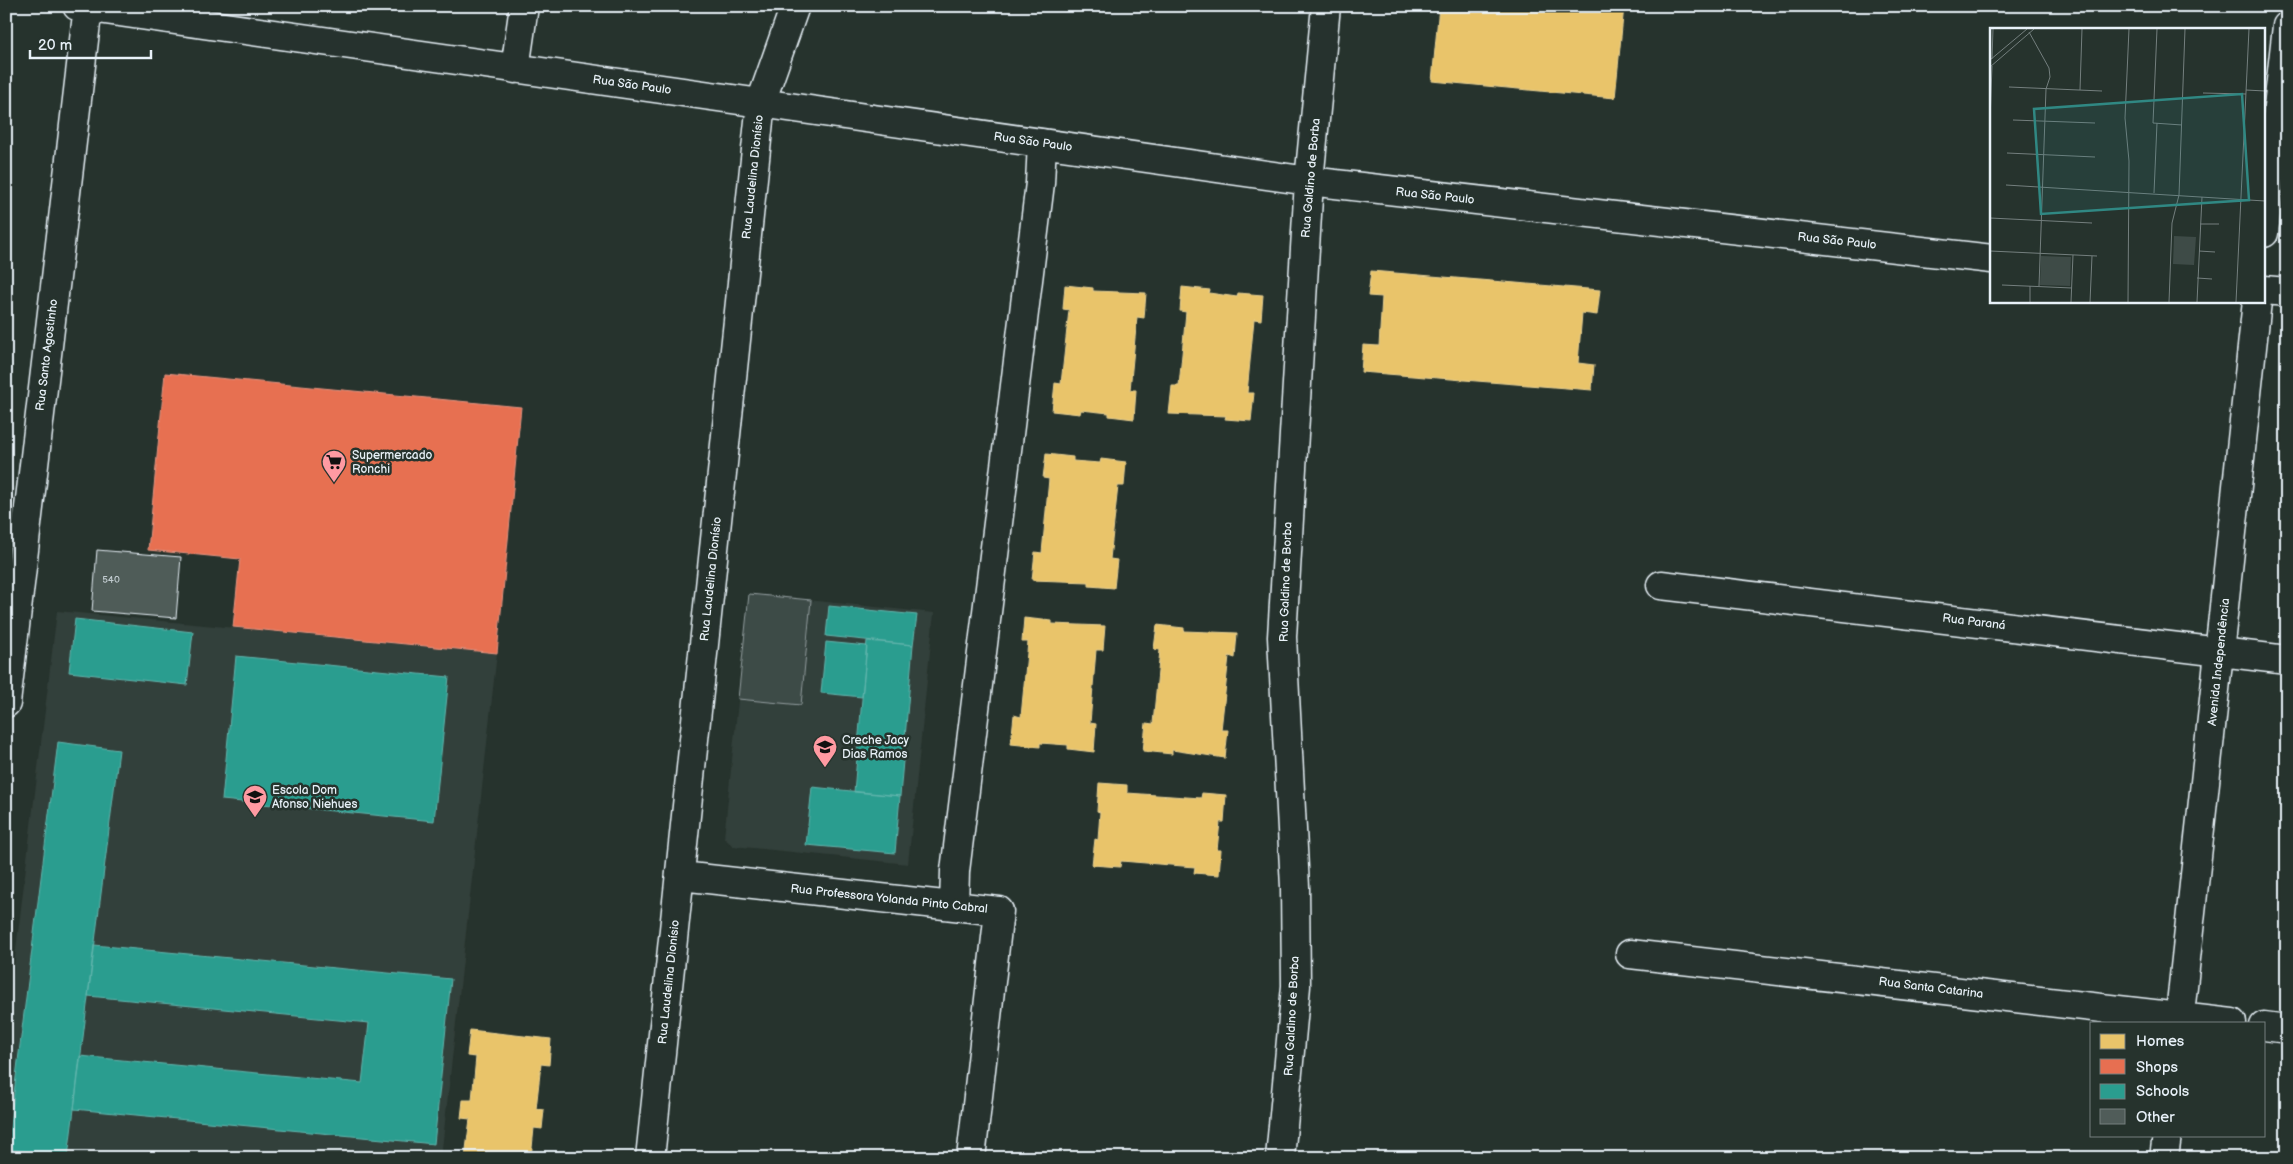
<svg xmlns="http://www.w3.org/2000/svg" width="2293" height="1164" font-family="'Balsamiq Sans',sans-serif">
<rect width="100%" height="100%" fill="#26332d"/>
<filter id="ink" filterUnits="userSpaceOnUse"><feTurbulence type="fractalNoise" baseFrequency=".02" numOctaves="2"/><feDisplacementMap in="SourceGraphic" scale="10" xChannelSelector="R" yChannelSelector="G"/><feConvolveMatrix kernelMatrix="1 2 1 2 8 2 1 2 1" color-interpolation-filters="sRGB"/></filter>
<g filter="url(#ink)">
<!-- built -->
<path fill="#333f3a" d="M 749,594 L 934,613 L 908,864 L 733,846 L 724,838 Z
M 57,611 L 497,653 L 441,1158 L 6,1157 L 6,1032 Z"/>
<!-- green -->
<path fill="#3e4b47" stroke="#939ea0" d="M 749,594 L 811,600 L 801,705 L 738,699 Z"/>
<!-- homes -->
<path fill="#e9c46a" stroke="#e9d295" d="M 1439,6 L 1624,6 L 1615,98 L 1432,81 Z
M 1371,271 L 1600,290 L 1597,315 L 1582,313 L 1578,363 L 1594,365 L 1592,390 L 1361,372 L 1363,345 L 1379,346 L 1382,297 L 1368,296 Z
M 1065,285 L 1093,288 L 1093,291 L 1146,293 L 1144,318 L 1137,317 L 1130,390 L 1136,390 L 1134,419 L 1109,416 L 1109,413 L 1081,410 L 1080,414 L 1052,411 L 1055,383 L 1061,384 L 1069,310 L 1063,309 Z
M 1182,287 L 1210,290 L 1209,293 L 1237,297 L 1238,293 L 1263,295 L 1261,320 L 1254,319 L 1247,393 L 1254,393 L 1251,421 L 1225,419 L 1226,416 L 1169,414 L 1172,386 L 1179,386 L 1186,312 L 1180,311 Z
M 1046,454 L 1073,457 L 1073,461 L 1100,463 L 1101,459 L 1126,462 L 1124,486 L 1118,486 L 1110,559 L 1117,560 L 1114,588 L 1089,586 L 1089,582 L 1032,580 L 1035,552 L 1042,553 L 1049,479 L 1043,478 Z
M 1024,618 L 1052,621 L 1052,624 L 1105,626 L 1103,650 L 1096,650 L 1090,723 L 1096,724 L 1094,752 L 1068,749 L 1068,745 L 1040,743 L 1040,747 L 1011,744 L 1014,715 L 1021,717 L 1028,642 L 1022,642 Z
M 1157,625 L 1184,628 L 1184,631 L 1237,633 L 1235,658 L 1229,656 L 1221,730 L 1228,730 L 1225,758 L 1172,750 L 1172,754 L 1143,751 L 1146,723 L 1153,724 L 1160,650 L 1154,649 Z
M 1099,783 L 1127,785 L 1127,793 L 1201,798 L 1202,793 L 1226,795 L 1224,822 L 1220,822 L 1217,850 L 1221,850 L 1219,875 L 1194,873 L 1195,867 L 1121,861 L 1120,867 L 1092,865 L 1095,839 L 1098,840 L 1100,812 L 1097,811 Z
M 470,1030 L 551,1039 L 549,1065 L 541,1064 L 536,1109 L 544,1110 L 542,1129 L 534,1128 L 531,1158 L 465,1157 L 470,1119 L 461,1118 L 463,1100 L 472,1100 L 476,1057 L 467,1056 Z"/>
<!-- shops -->
<path fill="#e76f51" stroke="#e79683" d="M 165,373 L 521,407 L 497,653 L 233,627 L 240,559 L 148,550 Z"/>
<!-- schools -->
<path fill="#2a9d8f" stroke="#63b6ae" d="M 829,606 L 917,615 L 913,645 L 826,636 Z
M 75,619 L 193,632 L 187,685 L 69,672 Z
M 867,641 L 913,645 L 900,796 L 854,792 Z
M 826,642 L 867,646 L 862,697 L 821,693 Z
M 236,656 L 449,677 L 434,821 L 222,800 Z
M 58,742 L 119,750 L 68,1157 L 7,1149 Z
M 812,787 L 900,796 L 895,853 L 806,845 Z
M 94,945 L 451,979 L 434,1144 L 74,1109 L 80,1056 L 362,1083 L 369,1023 L 88,996 Z"/>
<!-- building -->
<path fill="#505c59" stroke="#e8f1f8" d="M 97,550 L 181,557 L 176,618 L 92,611 Z"/>
<g fill="none" stroke-linecap="round" stroke-linejoin="round">
<defs>
<path id="minor" d="M 77,6 L 1309,181 L 1992,259
M 515,69 L 524,6
M 2264,233 L 2287,26
M 2264,290 L 2287,292
M 1661,585 L 2287,660
M 6,703 L 88,6
M 681,876 L 999,911 L 971,1158
M 954,906 L 955,871 L 1040,183 L 1042,143
M 1630,954 L 2232,1023
M 2179,1023 L 2257,301
M 2264,1026 L 2287,1029
M 650,1158 L 761,102 L 795,6
M 1280,1158 L 1296,986 L 1295,887 L 1282,637 L 1309,181 L 1326,6
M 2164,1158 L 2167,1135"/>
</defs>
<!-- minor casing -->
<use href="#minor" stroke="#e8f1f8" stroke-width="31"/>
<!-- minor -->
<use href="#minor" stroke="#26332d" stroke-width="28"/>
</g>
</g>
<!-- icons -->
<defs>
<symbol id="supermarket-pin" viewBox="-11 -11 22 30"><path d="M0 17L-7.5 6A9.5 9.5 0 1 1 7.5 6Z" fill="#ff9aa2" stroke="#26332d"/><path d="M-6-5.5h2.5l.6 2H6L4.5 2H-2.5L-4.4-4H-6ZM-1.5 3.2a1.3 1.3 0 1 0 .1 0ZM3 3.2a1.3 1.3 0 1 0 .1 0Z" fill="#111"/></symbol>
<symbol id="school-pin" viewBox="-11 -11 22 30"><path d="M0 17L-7.5 6A9.5 9.5 0 1 1 7.5 6Z" fill="#ff9aa2" stroke="#26332d"/><path d="M0-5L7-2L0 1L-7-2ZM-4 1L0 2.5L4 1V4Q0 6-4 4Z" fill="#111"/></symbol>
</defs>
<g fill-rule="evenodd">
<use href="#supermarket-pin" x="320" y="448" width="28" height="38"/>
<use href="#school-pin" x="811" y="733" width="28" height="38"/>
<use href="#school-pin" x="241" y="783" width="28" height="38"/>
</g>
<g text-anchor="middle" dominant-baseline="central" stroke-width="5" stroke-linejoin="round" paint-order="stroke">
<!-- number labels -->
<g font-size="10" fill="#c2ccd0">
<text x="111" y="580">540</text>
</g>
<!-- street labels -->
<g font-size="12" fill="#e8f1f8" stroke="#26332d">
<text transform="translate(632 85) rotate(8)">Rua São Paulo</text>
<text transform="translate(1033 142) rotate(8)">Rua São Paulo</text>
<text transform="translate(753 177) rotate(-84)">Rua Laudelina Dionísio</text>
<text transform="translate(1311 178) rotate(-85)">Rua Galdino de Borba</text>
<text transform="translate(1435 196) rotate(6)">Rua São Paulo</text>
<text transform="translate(1837 241) rotate(6)">Rua São Paulo</text>
<text transform="translate(47 355) rotate(-83)">Rua Santo Agostinho</text>
<text transform="translate(711 579) rotate(-84)">Rua Laudelina Dionísio</text>
<text transform="translate(1286 582) rotate(-88)">Rua Galdino de Borba</text>
<text transform="translate(1974 622) rotate(7)">Rua Paraná</text>
<text transform="translate(2219 662) rotate(-84)">Avenida Independência</text>
<text transform="translate(889 899) rotate(6)">Rua Professora Yolanda Pinto Cabral</text>
<text transform="translate(669 982) rotate(-84)">Rua Laudelina Dionísio</text>
<text transform="translate(1931 988) rotate(7)">Rua Santa Catarina</text>
<text transform="translate(1292 1016) rotate(-87)">Rua Galdino de Borba</text>
</g>
<!-- poi labels -->
<g font-size="12" fill="#e8f1f8" stroke="#26332d" text-anchor="start">
<text x="352" y="455">Supermercado<tspan x="352" dy="14">Ronchi</tspan></text>
<text x="842" y="740">Creche Jacy<tspan x="842" dy="14">Dias Ramos</tspan></text>
<text x="272" y="790">Escola Dom<tspan x="272" dy="14">Afonso Niehues</tspan></text>
</g>
</g>
<!-- overview -->
<g transform="translate(1990 28)">
<rect width="275" height="275" fill="#26332d"/>
<path d="M 184,208 L 206,209 L 204,237 L 183,236 ZM 51,228 L 81,229 L 80,258 L 50,257 Z" fill="#3e4b47"/>
<path fill="none" stroke="#747f7e" stroke-width="1" d="M 167,1 L 163,95 L 192,97M 39,4 L 59,40 L 60,49 L 56,61 L 49,258M 2,31 L 3,1M 0,32 L 37,1M 0,39 L 44,1M 19,59 L 112,63M 90,62 L 92,1M 256,62 L 275,63M 213,65 L 256,66M 23,92 L 105,95M 0,93 L 2,38M 17,125 L 105,129M 16,157 L 275,173M 164,165 L 167,95M 0,190 L 102,195M 210,196 L 229,196M 0,223 L 107,228M 209,223 L 225,224M 207,250 L 222,251M 12,257 L 82,260M 40,274 L 40,258M 81,274 L 83,227M 100,274 L 102,228M 138,274 L 139,133 L 135,90 L 139,1M 179,274 L 182,195 L 189,167 L 195,1M 207,274 L 212,169M 246,274 L 259,1"/>
<path fill="#308883" fill-opacity="0.15" stroke="#308883" stroke-width="2.5" d="M 252,66 L 259,172 L 51,186 L 44,81 Z"/>
<rect width="275" height="275" fill="none" stroke="#e8f1f8" stroke-width="2.5"/>
</g>
<!-- margin -->
<rect width="2293" height="1164" fill="none" stroke="#26332d" stroke-width="25"/>
<rect x="12" y="12" width="2268" height="1139" fill="none" stroke="#e8f1f8" stroke-width="2" filter="url(#ink)"/>
<!-- legend -->
<rect x="2090" y="1022" width="175" height="115" fill="#26332d" stroke="#747f7e"/>
<rect x="2100" y="1034" width="25" height="15" fill="#e9c46a" stroke="#747f7e"/>
<text x="2136" y="1046" font-size="15" fill="#e8f1f8">Homes</text>
<rect x="2100" y="1059" width="25" height="15" fill="#e76f51" stroke="#747f7e"/>
<text x="2136" y="1072" font-size="15" fill="#e8f1f8">Shops</text>
<rect x="2100" y="1084" width="25" height="15" fill="#2a9d8f" stroke="#747f7e"/>
<text x="2136" y="1096" font-size="15" fill="#e8f1f8">Schools</text>
<rect x="2100" y="1109" width="25" height="15" fill="#505c59" stroke="#747f7e"/>
<text x="2136" y="1122" font-size="15" fill="#e8f1f8">Other</text>
<!-- scale -->
<path d="M30 50v8h121v-8" fill="none" stroke="#e8f1f8" stroke-width="2.5"/>
<text x="38" y="50" font-size="15" fill="#e8f1f8" stroke="#26332d" stroke-width="4" paint-order="stroke">20 m</text>
</svg>
